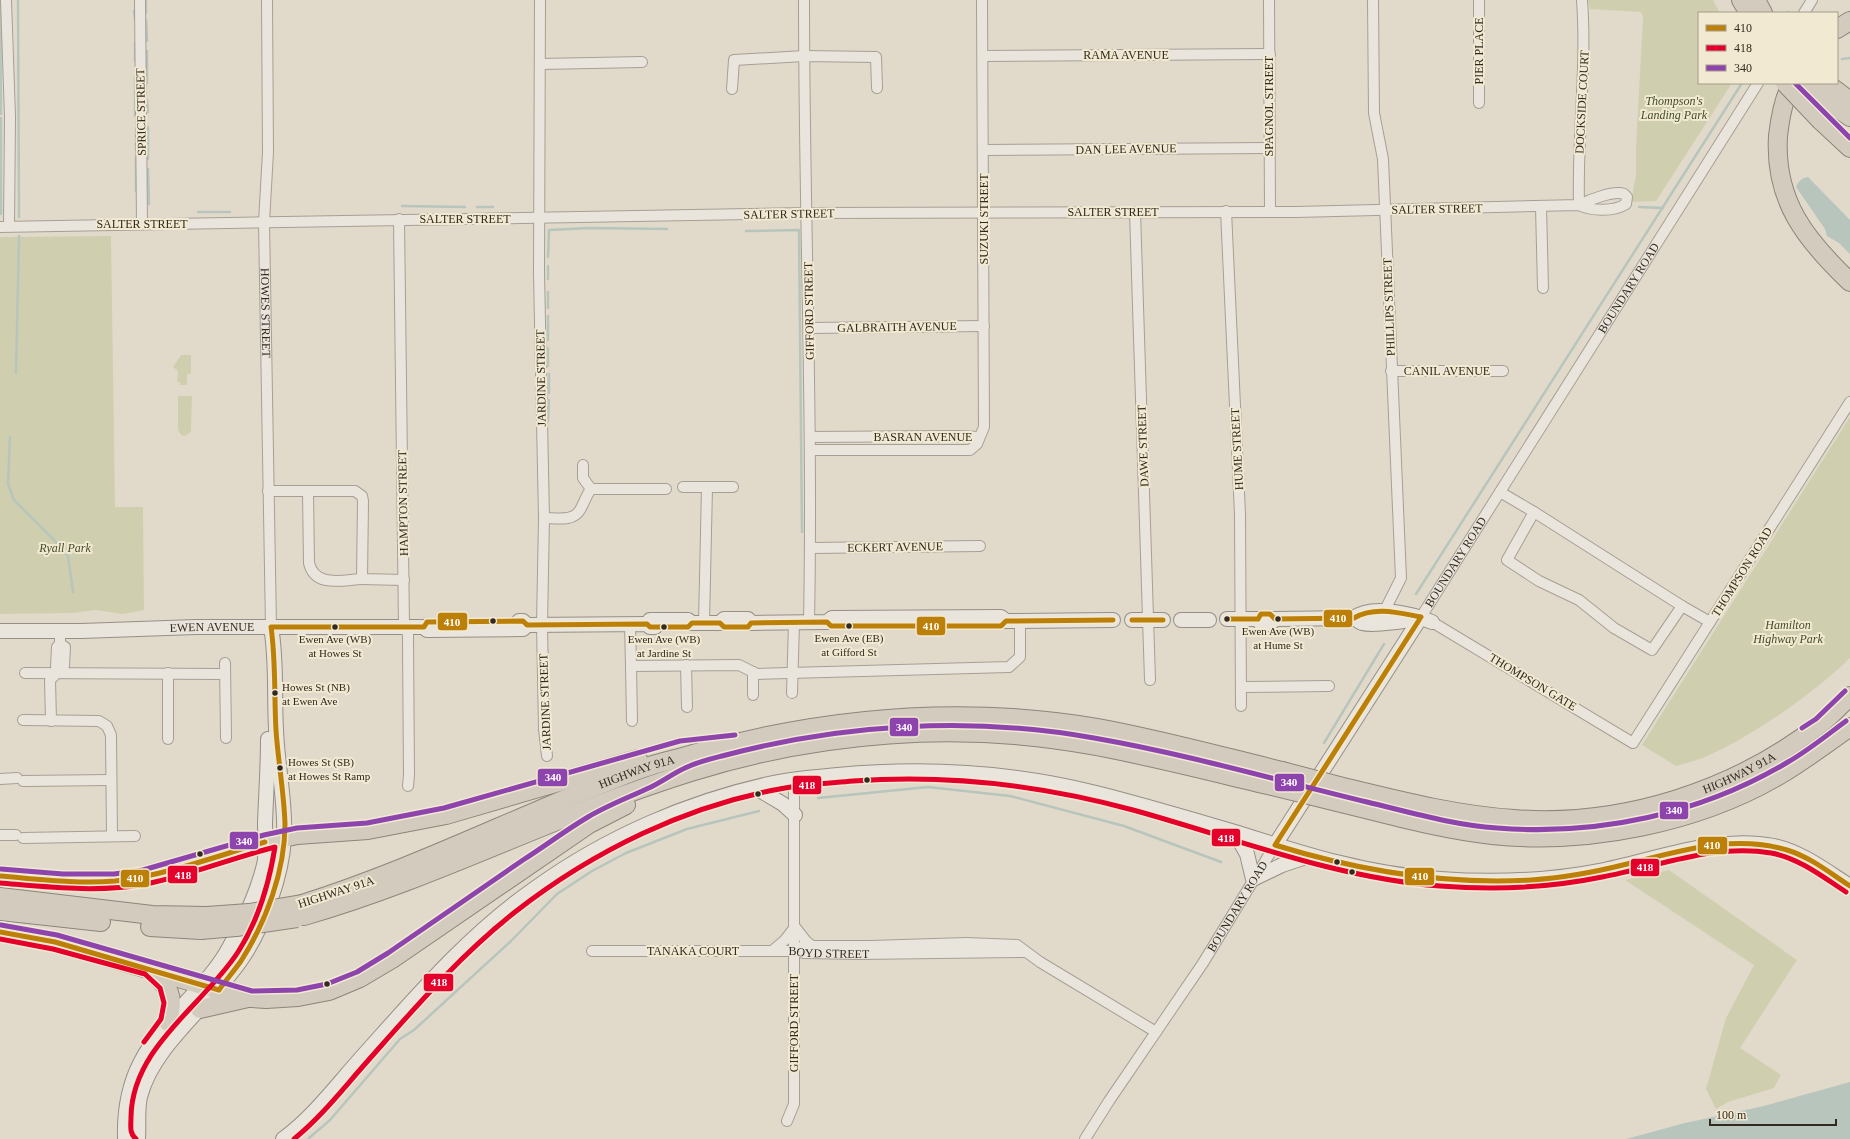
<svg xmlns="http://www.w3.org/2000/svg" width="1850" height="1139" font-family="Georgia,serif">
<rect width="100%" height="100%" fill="#e1dacb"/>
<!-- green -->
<path fill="#cfcfaf" d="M 1588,0 L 1713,0 L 1720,13 L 1699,13 L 1699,83 L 1732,83 L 1656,201 L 1631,202 L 1636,175 L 1636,147 L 1643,17 L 1641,12 L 1590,9 Z
M 111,236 L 115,507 L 143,507 L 144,610 L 123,614 L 96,610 L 72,613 L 0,614 L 0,237 Z
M 181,355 L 191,355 L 191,374 L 187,374 L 187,385 L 180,385 L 180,382 L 177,382 L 178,371 L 173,367 Z
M 178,396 L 192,396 L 191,432 L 185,436 L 181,435 L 178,430 Z
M 1850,417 L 1850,658 C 1813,694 1753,736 1705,757 C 1696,761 1686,763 1676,766 L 1642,745 Z
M 1669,870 L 1797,960 L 1740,1048 L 1781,1075 L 1774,1088 L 1728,1102 L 1716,1109 L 1706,1089 L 1726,1018 L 1754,965 L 1625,880 Z"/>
<!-- water -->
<path fill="#b7c5bc" d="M 1808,177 L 1850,220 L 1850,254 L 1839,243 L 1827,236 L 1825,229 L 1796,187 C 1799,181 1801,178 1808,177 Z
M 1850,1082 L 1850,1139 L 1626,1139 L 1685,1123 L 1764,1106 Z"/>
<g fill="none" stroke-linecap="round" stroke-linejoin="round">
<!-- stream -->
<path stroke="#b7c5bc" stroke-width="2.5" d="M 0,0 L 1,114
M 18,0 L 19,217
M 146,0 L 146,13
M 134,11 L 135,19
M 1787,13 L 1788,12
M 146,20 L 147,41
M 135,43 L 135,61
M 147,51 L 147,83
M 1842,59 L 1850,58
M 135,77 L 135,116
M 147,100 L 148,112
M 1,118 L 1,214
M 148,127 L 148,159
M 136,131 L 136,150
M 136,158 L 136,191
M 148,169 L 149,204
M 402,206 L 465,207
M 477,207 L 493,207
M 1639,207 L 1663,208
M 198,212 L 230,212
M 746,231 L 799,230 L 802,532
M 548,257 L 549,230 L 589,228 L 667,229
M 548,279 L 548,266
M 548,308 L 548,292
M 548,340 L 548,316
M 548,366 L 548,348
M 16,373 L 19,236
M 549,374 L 549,393
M 548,421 L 549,400
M 10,437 L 8,484 L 14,500 L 53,539 L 68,556 L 73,592
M 1416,594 L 1742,83
M 1324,743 L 1384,644
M 818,798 L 928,787 L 1010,796 L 1124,826 L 1221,862
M 308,1139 L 330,1120 L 400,1039 L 414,1030 L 511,941 L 557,894 L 592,871 L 626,853 L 687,829 L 759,811"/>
<defs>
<g id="street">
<path d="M 6,0 L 10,117 L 9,226"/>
<path d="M 140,0 L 142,224"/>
<path id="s1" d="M 267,0 L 268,152 L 264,222 L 271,627"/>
<path d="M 540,0 L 539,273 L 544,518 L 542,625 L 544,729 L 547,756"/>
<path d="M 804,0 C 804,208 813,415 809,622"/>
<path d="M 1269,0 L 1270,211"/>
<path d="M 1373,0 L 1374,113 L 1383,159 L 1401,578 L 1384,612"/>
<path d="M 1479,0 L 1479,103"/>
<path d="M 1804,13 L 1812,0"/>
<path d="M 983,56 L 1270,54"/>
<path d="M 541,64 L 642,62"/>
<path d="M 732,89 L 734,60 L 804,56 L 876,57 L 877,88"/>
<path d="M 984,150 L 1269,148"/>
<path d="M 1579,205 C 1577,136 1587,68 1582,0"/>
<path d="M 1541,206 L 1543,288"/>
<path d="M 1226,211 L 1240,514 L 1241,706"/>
<path d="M 1135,212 L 1150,680"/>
<path d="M 399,219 L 404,627 L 408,634 L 408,640 L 409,775 L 408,786"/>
<path d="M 0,227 L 807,213 L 1296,212 L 1579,205 C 1589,200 1614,190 1624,194 L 1627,197 L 1626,204 C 1614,212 1591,211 1579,205"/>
<path d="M 810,328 L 984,326"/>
<path d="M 1391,371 L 1503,371"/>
<path d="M 811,437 L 956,436 L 979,437"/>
<path d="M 810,450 L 970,450 L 977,444 L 984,427 L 982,0"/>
<path d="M 583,465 L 583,478 L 591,489"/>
<path d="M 683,487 L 707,487 L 704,623"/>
<path d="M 707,487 L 733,487"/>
<path d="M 268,491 L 355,491 L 362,496 L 363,501 L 362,579 L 404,580"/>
<path d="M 308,492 L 309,563 C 315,588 342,580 362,579"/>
<path d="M 1500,492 L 1534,512 L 1507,560 L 1539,581 L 1579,600 L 1614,628 L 1652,650 L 1682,606 L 1710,622"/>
<path d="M 1534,512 L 1682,606"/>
<path d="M 544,518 C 556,518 573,522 580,510 C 584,503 586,496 591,489 L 666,489"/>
<path d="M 811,548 L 980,546"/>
<path id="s2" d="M 1421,617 L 1758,83"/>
<path d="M 1432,622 L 1633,743 L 1850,402"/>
<path d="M 630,624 L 631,666 L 739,665 L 757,674 L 1009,667 L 1020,657 L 1020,620"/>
<path d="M 60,638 L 60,644 L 57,647 L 56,667 L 61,671"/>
<path d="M 225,663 L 226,738"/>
<path d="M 686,665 L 687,707"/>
<path d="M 631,666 L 632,721"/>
<path d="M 25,673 L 225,674"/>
<path d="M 168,673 L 168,739"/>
<path d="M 1241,687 L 1329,686"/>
<path d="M 792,693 L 794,622"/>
<path d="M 753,695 L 753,672"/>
<path d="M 23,720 L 99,721 L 107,726 L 111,735 L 112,836"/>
<path d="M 51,721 L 50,680 L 64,666 L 65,647 L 60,644"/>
<path d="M 0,779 L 17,778"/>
<path d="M 23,781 L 111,780"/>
<path d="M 0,835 L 16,835"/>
<path d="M 23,838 L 135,836"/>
<path id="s3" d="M 592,951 L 795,951 L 805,953 L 859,954 L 1025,952"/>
<path d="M 772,951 L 785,940 L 795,927 L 806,941 L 812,946"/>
<path d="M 795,951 L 803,946 L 871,946 L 966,943 L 1017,945 L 1040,962 L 1156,1032"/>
<path d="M 787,1121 L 794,1104 L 794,780"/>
<path id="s4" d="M 1085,1139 L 1109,1101 L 1203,963 L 1275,845"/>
</g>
<g id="secondary">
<path d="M 1354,618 C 1371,604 1413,614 1432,622"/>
<path d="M 1227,619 L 1258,619"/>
<path d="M 1258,619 L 1261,624 L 1270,624 L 1275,619 L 1354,618 C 1356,619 1359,622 1362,623 C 1374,626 1408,621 1421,617"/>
<path d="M 1132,620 L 1163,620"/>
<path d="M 1181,620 L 1209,620"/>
<path d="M 519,621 L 523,621 L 527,625 L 647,624 L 650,627 L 655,627"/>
<path d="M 647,624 L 650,620 L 688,620 L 692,623 L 720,623 L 724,619 L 748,619 L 751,623 L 827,622 L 832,618 L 1001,617 L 1006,621 L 1113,620"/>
<path id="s5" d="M 0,631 L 81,631 L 196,627 L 424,627 L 427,630 L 523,629 L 527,625"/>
<path d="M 756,788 L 783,804 L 795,815"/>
<path d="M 1235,833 L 1247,854 L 1253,879 L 1282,865 L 1309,856"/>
<path d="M 1275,845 L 1421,617"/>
<path d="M 125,1139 C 123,1076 147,1045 187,1001 C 203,984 219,967 230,946 C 244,921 257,893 264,865 C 267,852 265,837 265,823 C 266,795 268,767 268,739"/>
<path d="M 138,1139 C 139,1125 137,1110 140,1097 C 153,1044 214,1002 243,957 C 264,925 282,876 284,838 C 286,801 277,765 276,729 C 274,695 277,661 271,627"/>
<path d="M 283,1139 C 313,1117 336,1086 361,1058 C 415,998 467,936 534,889 C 606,837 691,800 778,782 C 798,778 818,777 838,775 C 925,767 1012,772 1096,793 C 1144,805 1191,819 1238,833 C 1304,854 1370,875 1440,879 C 1495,883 1549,881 1604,870 C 1659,859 1716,835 1774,846 C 1802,852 1826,871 1850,886"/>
</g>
<g id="highway">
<path d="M 1741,0 L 1749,13"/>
<path d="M 1756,0 L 1763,13"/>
<path d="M 1837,29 L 1850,21"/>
<path d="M 1792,83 C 1783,99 1780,118 1778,136 C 1774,201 1806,240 1850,282"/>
<path d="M 1807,83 L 1834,106 L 1850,117"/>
<path d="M 1826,83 L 1850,101"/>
<path d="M 1821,121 L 1850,148"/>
<path id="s6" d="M 1339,786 C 1397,800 1454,815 1514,819 C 1622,827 1734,791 1819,725 C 1830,717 1840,706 1850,696"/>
<path d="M 1329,800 C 1383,813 1437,829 1492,835 C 1588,845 1700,823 1783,773 C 1806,759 1828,743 1850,727"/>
<path d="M 0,876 L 63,881 L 114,881 L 144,877 L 265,842 L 297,835 L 368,830 L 446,815 L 638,759"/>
<path d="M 0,897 L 152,915 L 207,916"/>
<path id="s7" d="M 302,904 C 398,874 489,830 582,792 C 603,784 623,775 644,768 C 660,762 677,759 693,754 C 825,717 962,705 1098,728 C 1159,739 1221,756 1282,771"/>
<path d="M 0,911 L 101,922"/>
<path d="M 304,916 C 436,878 559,813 691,772 C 818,732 959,721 1090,745 C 1152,756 1212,772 1272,786"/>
<path d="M 150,927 L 201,930"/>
<path d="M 0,932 L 55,942 L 230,993 L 251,998 L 266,999 L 298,997 L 329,991 L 360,978 L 392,959 L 589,824 L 626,805"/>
<path d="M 150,970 C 170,988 175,995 168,1022"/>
<path d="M 200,1009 L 248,998"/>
</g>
</defs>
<!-- street casing -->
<use href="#street" stroke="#a69f95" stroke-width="12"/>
<!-- secondary casing -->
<use href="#secondary" stroke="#958f85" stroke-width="16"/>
<!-- highway casing -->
<use href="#highway" stroke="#8b857b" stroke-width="20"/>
<!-- street -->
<use href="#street" stroke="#eae5dc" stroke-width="10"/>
<!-- secondary -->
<use href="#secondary" stroke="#eae5dc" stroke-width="14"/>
<!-- highway -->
<use href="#highway" stroke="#d3cbbd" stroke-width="18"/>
<defs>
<path id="highway-bridge" d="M 1785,83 L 1821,121
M 1282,771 L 1339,786
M 1272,786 L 1329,800
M 207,916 L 249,913 L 302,904
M 201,930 L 236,927 L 297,918"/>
</defs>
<!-- highway-bridge casing -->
<use href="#highway-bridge" stroke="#8b857b" stroke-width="20" stroke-linecap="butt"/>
<!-- highway-bridge -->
<use href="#highway-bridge" stroke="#d3cbbd" stroke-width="18"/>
<defs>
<path id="bus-1" d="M 1227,619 L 1258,619
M 1258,619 L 1261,614 L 1270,614 L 1275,619 L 1354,618 C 1375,606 1399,613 1421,617
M 1132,620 L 1163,620
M 271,627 L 424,627 L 427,622 L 523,621 L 527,625 L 647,624 L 650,627 L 688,627 L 692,623 L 720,623 L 724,627 L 748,627 L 751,623 L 827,622 L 831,626 L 1001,626 L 1006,621 L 1113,620
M 1275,845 C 1359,871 1443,885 1531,880 C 1564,878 1595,872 1627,864 C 1680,851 1733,834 1787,850 C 1810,857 1830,873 1850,886
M 1275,845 L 1421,617
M 0,876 C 38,879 77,884 115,881 C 164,876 217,856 265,842
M 0,932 L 55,942 L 219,990
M 219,990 C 226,980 234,971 241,961 C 266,922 285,871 285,824 C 284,792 278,761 276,730 C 274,696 276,661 271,627"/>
<path id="bus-2" d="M 0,883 C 48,887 98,893 146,884 C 190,875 232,858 275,847 C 269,884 258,921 238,952 C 203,1006 132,1047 131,1117 C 131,1126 129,1133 136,1139
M 0,939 L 53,949 L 145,974 L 160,988 L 164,1003 L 161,1019 L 144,1042
M 294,1139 C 321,1117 342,1090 365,1064 C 412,1011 459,956 515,912 C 593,851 687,805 785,788 C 808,784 831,783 853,781 C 949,774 1041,785 1133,810 C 1235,838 1334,878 1440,886 C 1494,890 1549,888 1602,877 C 1658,867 1714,843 1771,853 C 1799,858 1823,877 1846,892"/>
<path id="bus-3" d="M 1795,83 L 1850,138
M 1802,728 L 1816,719 L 1845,691
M 1,869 L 63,874 L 114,874 L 143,870 L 264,835 L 297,828 L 367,823 L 444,808 L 680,741 L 735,735
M 1,925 L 57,935 L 252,991 L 297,990 L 327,984 L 357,972 L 388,953 C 433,922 478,891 523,860 C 545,846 566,830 588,817 C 608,805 630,797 651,787 C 663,781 674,773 685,768 C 697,762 710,759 722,756 C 842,724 971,716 1094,738 C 1186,754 1276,780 1367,802 C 1409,812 1453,825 1497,828 C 1598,836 1701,814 1788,762 C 1809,750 1827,735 1846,721"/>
</defs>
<!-- bus-1 casing -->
<use href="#bus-1" stroke="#f1e9d2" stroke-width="8"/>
<!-- bus-2 casing -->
<use href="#bus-2" stroke="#f1e9d2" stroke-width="8"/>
<!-- bus-3 casing -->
<use href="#bus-3" stroke="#f1e9d2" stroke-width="8"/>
<!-- bus-1 -->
<use href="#bus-1" stroke="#bc8009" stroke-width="5"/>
<!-- bus-2 -->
<use href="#bus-2" stroke="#e4002b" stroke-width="5"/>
<!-- bus-3 -->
<use href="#bus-3" stroke="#8e44ad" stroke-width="5"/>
</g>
<!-- markers -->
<g fill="#33291e" stroke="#f1e9d2" stroke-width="1.5">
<circle cx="1227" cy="619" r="3.5"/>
<circle cx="1278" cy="619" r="3.5"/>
<circle cx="493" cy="621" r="3.5"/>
<circle cx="849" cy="626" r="3.5"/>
<circle cx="335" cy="627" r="3.5"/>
<circle cx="664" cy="627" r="3.5"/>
<circle cx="275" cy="693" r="3.5"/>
<circle cx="280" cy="768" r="3.5"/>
<circle cx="867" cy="780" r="3.5"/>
<circle cx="758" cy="794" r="3.5"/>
<circle cx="200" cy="854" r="3.5"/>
<circle cx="1337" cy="862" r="3.5"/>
<circle cx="1352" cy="872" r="3.5"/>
<circle cx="327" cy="984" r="3.5"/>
</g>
<g text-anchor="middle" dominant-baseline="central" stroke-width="4" stroke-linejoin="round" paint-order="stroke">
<!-- bus labels -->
<g font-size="11" fill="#33291e" stroke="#f1e9d2">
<text x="1278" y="631">Ewen Ave (WB)<tspan x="1278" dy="14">at Hume St</tspan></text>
<text x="849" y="638">Ewen Ave (EB)<tspan x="849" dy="14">at Gifford St</tspan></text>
<text x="335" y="639">Ewen Ave (WB)<tspan x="335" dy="14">at Howes St</tspan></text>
<text x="664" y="639">Ewen Ave (WB)<tspan x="664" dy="14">at Jardine St</tspan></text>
<text x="282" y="687" text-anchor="start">Howes St (NB)<tspan x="282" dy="14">at Ewen Ave</tspan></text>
<text x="288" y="762" text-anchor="start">Howes St (SB)<tspan x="288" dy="14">at Howes St Ramp</tspan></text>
</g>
<!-- street labels -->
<g font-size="12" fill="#33291e" stroke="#f1e9d2">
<text transform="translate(1479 51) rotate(-90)">PIER PLACE</text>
<text x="1126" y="55">RAMA AVENUE</text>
<text transform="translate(1582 102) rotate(-87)">DOCKSIDE COURT</text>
<text transform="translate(1269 106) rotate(-90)">SPAGNOL STREET</text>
<text transform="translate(141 112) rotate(-91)">SPRICE STREET</text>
<text transform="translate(1126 149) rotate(-1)">DAN LEE AVENUE</text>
<text transform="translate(1437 209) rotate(-1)">SALTER STREET</text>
<text x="1113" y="212">SALTER STREET</text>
<text transform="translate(789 214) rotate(-1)">SALTER STREET</text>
<text x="465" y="219">SALTER STREET</text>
<text transform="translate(984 219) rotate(-90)">SUZUKI STREET</text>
<text x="142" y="224">SALTER STREET</text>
<text stroke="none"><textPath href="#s2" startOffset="389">BOUNDARY ROAD</textPath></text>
<text transform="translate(1389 307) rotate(-92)">PHILLIPS STREET</text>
<text transform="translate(809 311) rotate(-91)">GIFFORD STREET</text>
<text stroke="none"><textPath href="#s1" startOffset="313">HOWES STREET</textPath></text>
<text transform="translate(897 327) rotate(-1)">GALBRAITH AVENUE</text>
<text x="1447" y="371">CANIL AVENUE</text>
<text transform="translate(541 378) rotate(-91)">JARDINE STREET</text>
<text x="923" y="437">BASRAN AVENUE</text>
<text transform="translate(1143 446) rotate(-92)">DAWE STREET</text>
<text transform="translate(1237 449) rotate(-93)">HUME STREET</text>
<text transform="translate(403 503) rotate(-91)">HAMPTON STREET</text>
<text transform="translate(895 547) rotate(-1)">ECKERT AVENUE</text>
<text stroke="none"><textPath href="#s2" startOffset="65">BOUNDARY ROAD</textPath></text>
<text transform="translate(1742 572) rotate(-58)">THOMPSON ROAD</text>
<text stroke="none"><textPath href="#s5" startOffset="212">EWEN AVENUE</textPath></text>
<text transform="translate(1533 682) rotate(31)">THOMPSON GATE</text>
<text transform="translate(545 702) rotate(-92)">JARDINE STREET</text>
<text stroke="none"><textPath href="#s6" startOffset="411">HIGHWAY 91A</textPath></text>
<text stroke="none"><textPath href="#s7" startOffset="360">HIGHWAY 91A</textPath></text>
<text transform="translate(336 892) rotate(-18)">HIGHWAY 91A</text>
<text stroke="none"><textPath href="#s4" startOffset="278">BOUNDARY ROAD</textPath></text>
<text stroke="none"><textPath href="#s3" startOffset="237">BOYD STREET</textPath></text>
<text x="693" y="951">TANAKA COURT</text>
<text transform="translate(794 1023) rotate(-90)">GIFFORD STREET</text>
</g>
<!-- park labels -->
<g font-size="12" font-style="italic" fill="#434d27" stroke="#f1e9d2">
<text x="1674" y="101">Thompson's<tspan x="1674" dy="14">Landing Park</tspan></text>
<text x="65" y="548">Ryall Park</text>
<text x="1788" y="625">Hamilton<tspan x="1788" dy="14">Highway Park</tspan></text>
</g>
</g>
<g stroke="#f1e9d2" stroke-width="1.5">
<rect x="1323" y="609" width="30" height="19" rx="4" fill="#bc8009"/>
<rect x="437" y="612" width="31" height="19" rx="4" fill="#bc8009"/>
<rect x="916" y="616" width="30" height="20" rx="4" fill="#bc8009"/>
<rect x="889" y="717" width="30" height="20" rx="4" fill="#8e44ad"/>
<rect x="537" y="768" width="31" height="19" rx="4" fill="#8e44ad"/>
<rect x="1274" y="773" width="31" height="19" rx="4" fill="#8e44ad"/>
<rect x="792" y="775" width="30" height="20" rx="4" fill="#e4002b"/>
<rect x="1659" y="801" width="30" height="19" rx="4" fill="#8e44ad"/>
<rect x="1211" y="828" width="30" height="19" rx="4" fill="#e4002b"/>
<rect x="229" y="831" width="30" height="19" rx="4" fill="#8e44ad"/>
<rect x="1697" y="836" width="31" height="19" rx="4" fill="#bc8009"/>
<rect x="1630" y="858" width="30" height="19" rx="4" fill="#e4002b"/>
<rect x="167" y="865" width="31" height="19" rx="4" fill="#e4002b"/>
<rect x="1404" y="867" width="31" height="19" rx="4" fill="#bc8009"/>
<rect x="120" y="869" width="30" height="19" rx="4" fill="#bc8009"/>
<rect x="423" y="973" width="31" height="19" rx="4" fill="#e4002b"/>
</g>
<g font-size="11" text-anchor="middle" font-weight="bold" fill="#fff">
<text x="1338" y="622">410</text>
<text x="452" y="626">410</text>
<text x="931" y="630">410</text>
<text x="904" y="731">340</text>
<text x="553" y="781">340</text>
<text x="1289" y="786">340</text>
<text x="807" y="789">418</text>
<text x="1674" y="814">340</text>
<text x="1226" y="842">418</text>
<text x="244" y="845">340</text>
<text x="1712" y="849">410</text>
<text x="1645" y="871">418</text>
<text x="183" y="879">418</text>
<text x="1420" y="880">410</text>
<text x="135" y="882">410</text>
<text x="439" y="986">418</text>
</g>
<!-- legend -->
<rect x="1698" y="12" width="140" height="72" fill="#f1e9d2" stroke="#a59c8a"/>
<rect x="1706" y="25" width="20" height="6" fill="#bc8009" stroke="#a59c8a"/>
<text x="1734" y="32" font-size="12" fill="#33291e">410</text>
<rect x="1706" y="45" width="20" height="6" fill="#e4002b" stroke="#a59c8a"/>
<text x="1734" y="52" font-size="12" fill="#33291e">418</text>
<rect x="1706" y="65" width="20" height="6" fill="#8e44ad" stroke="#a59c8a"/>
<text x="1734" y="72" font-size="12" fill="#33291e">340</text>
<!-- scale -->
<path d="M1710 1119v6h126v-6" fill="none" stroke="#33291e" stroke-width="2"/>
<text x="1716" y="1119" font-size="12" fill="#33291e" stroke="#f1e9d2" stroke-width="3" paint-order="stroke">100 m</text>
</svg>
